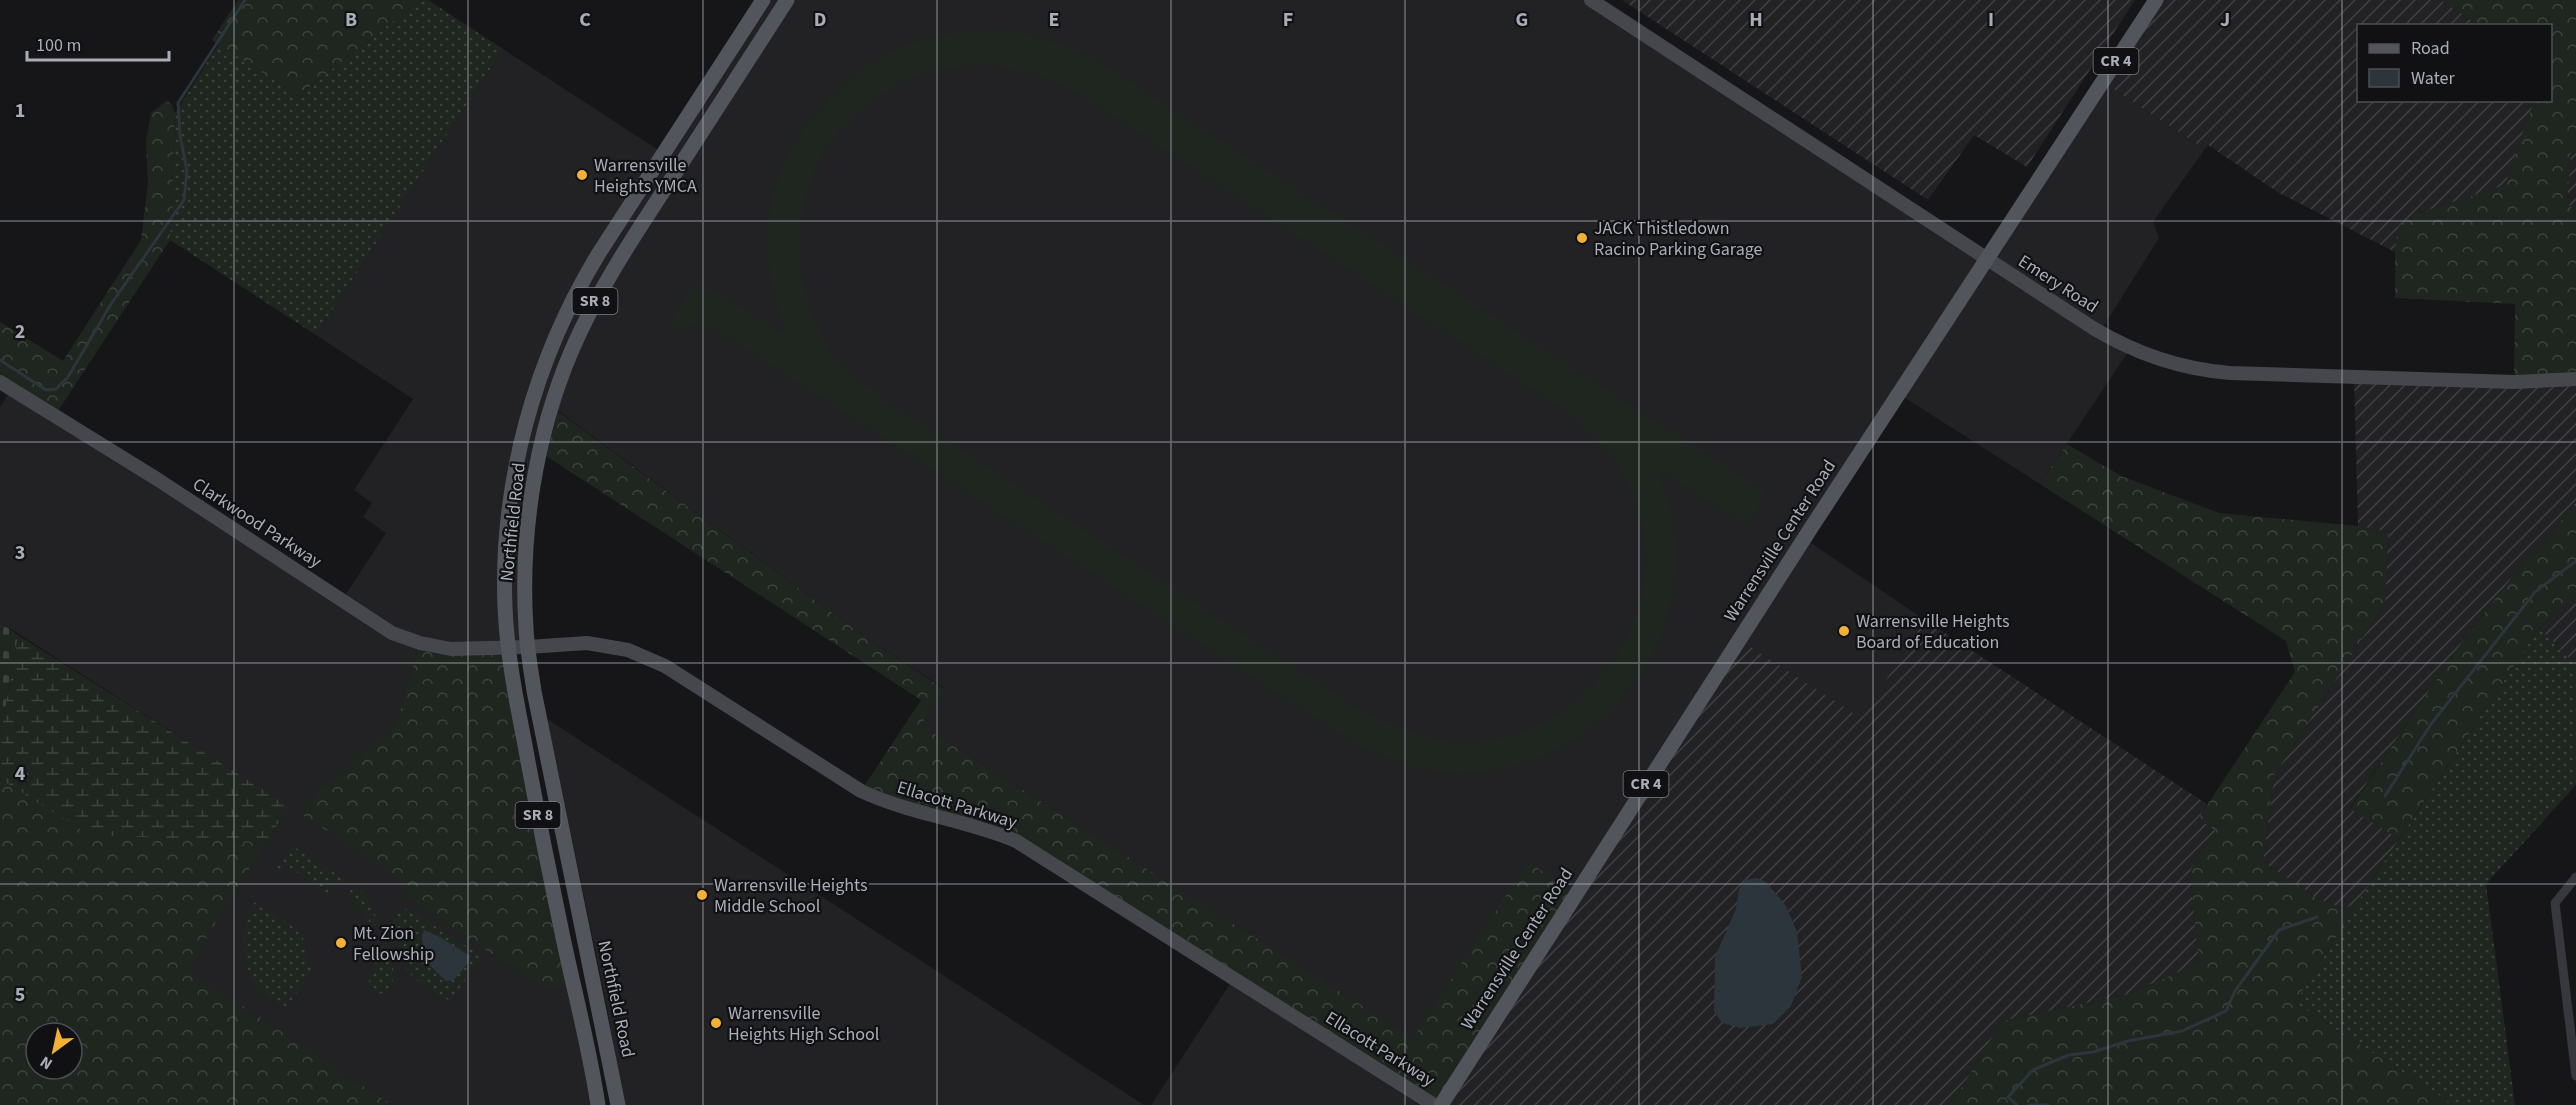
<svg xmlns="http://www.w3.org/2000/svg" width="2576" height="1105" font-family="'Source Sans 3',sans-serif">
<defs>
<pattern id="industrial-furrows" width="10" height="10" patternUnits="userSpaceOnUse" patternTransform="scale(1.5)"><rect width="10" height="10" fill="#222225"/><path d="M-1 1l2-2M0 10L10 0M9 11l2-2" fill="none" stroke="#3f3f43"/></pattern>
<pattern id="grass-dots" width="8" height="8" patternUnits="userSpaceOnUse" patternTransform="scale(1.5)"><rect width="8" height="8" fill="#1e261f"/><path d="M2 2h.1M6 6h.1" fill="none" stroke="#3c433d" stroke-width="1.8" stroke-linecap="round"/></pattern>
<pattern id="forest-crowns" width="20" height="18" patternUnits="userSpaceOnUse" patternTransform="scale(1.5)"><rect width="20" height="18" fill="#1e261f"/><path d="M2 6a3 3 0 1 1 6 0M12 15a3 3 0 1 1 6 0" fill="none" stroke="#3c433d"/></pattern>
<pattern id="wetland-marsh" width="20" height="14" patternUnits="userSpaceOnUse" patternTransform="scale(1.5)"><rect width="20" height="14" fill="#1e261f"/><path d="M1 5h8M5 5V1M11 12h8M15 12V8" fill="none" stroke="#3c433d"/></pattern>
<pattern id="cemetery-stones" width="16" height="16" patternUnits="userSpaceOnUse" patternTransform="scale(1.5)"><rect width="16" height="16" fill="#1e261f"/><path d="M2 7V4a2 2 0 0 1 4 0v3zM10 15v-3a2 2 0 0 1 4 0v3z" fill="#3c433d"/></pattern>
</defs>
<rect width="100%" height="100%" fill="#161618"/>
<!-- built -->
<path fill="#222225" d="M 763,0 L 1589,0 L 1987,259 L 2102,82 L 2205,149 L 2153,222 L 2159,238 L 2100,332 L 2130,349 L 2040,484 L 1899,394 L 1805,539 L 1925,620 L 1861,719 L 1740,640 L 1463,1070 L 921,725 L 944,688 L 868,639 L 553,407 L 536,471 L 528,647 L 420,643 L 396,727 L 321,788 L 411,887 L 406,896 L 535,983 L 573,982 L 598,1105 L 392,1105 L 186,969 L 288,806 L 0,622 L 0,407 L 12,389 L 342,600 L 386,533 L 363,517 L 372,503 L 354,490 L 413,399 L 316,335 L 503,49 L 663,153 Z
M 547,719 L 1144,1105 L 624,1105 L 605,997 Z
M 1234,978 L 1434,1105 L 1151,1105 Z"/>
<!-- industrial -->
<path fill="url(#industrial-furrows)" d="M 1622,0 L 2135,0 L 2027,167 L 1974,135 L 1928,200 Z
M 2156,0 L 2441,0 L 2479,25 L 2358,26 L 2358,100 L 2534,101 L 2505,185 L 2414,215 L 2398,227 L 2395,252 L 2279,193 L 2208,145 L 2205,149 L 2102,82 Z
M 2576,148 L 2576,212 L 2567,203 L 2571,150 Z
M 2354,377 L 2576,379 L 2576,502 L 2539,549 L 2526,559 L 2455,652 L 2350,808 L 2399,839 L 2357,903 L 2343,909 L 2317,898 L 2263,862 L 2274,775 L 2385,603 L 2388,532 L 2358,526 Z
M 2576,598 L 2576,665 L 2539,628 L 2554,613 Z
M 1925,620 L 2207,804 L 2198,819 L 2217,831 L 2190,871 L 2199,963 L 2129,994 L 2002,1021 L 1951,1105 L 1441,1105 L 1740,640 L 1861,718 Z"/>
<!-- grass -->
<path fill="url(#grass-dots)" d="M 420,0 L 428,0 L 503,49 L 316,335 L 170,240 L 175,113 L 219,44 L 298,96 Z
M 2539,628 L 2576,665 L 2576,785 L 2486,884 L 2515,1105 L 2454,1105 L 2295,1003 L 2357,903 Z
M 291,845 L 347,881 L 343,886 L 335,880 L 327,893 L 288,866 L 283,866 L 279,872 L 276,869 Z
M 354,886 L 367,895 L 380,927 L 372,925 L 357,904 L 347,896 Z
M 254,902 L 305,935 L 303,938 L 308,966 L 314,966 L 287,1007 C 278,1003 267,998 260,990 C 240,969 240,925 254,902 Z
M 407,909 L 479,954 L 480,960 L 450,1001 L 418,981 L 407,971 L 392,930 L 396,913 Z
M 386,944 L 395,976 L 386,994 L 379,993 L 367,986 L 375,966 L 378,948 Z"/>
<!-- forest -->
<path fill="url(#forest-crowns)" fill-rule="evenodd" d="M 238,0 L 420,0 L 298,96 L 212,40 Z
M 2441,0 L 2576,0 L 2576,148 L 2571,151 L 2567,203 L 2576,212 L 2576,379 L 2514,382 L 2515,304 L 2395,298 L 2395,252 L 2398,227 L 2414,215 L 2505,185 L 2534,101 L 2550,100 L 2550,26 L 2479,25 Z
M 166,101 L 171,103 L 175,113 L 170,240 L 56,414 L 0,376 L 0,322 L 63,361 L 141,240 L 148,183 L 146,141 L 151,113 Z
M 552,407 L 868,639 L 944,689 L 921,725 L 1413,1038 L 1528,862 L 1576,893 L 1441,1105 L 1016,841 L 861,791 L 921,700 L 540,452 Z
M 2067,444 L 2121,476 L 2219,513 L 2358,526 L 2388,532 L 2385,603 L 2274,775 L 2263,862 L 2317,898 L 2343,909 L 2357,903 L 2295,1003 L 2454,1105 L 1951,1105 L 2002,1021 L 2129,994 L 2199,963 L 2190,871 L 2216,831 L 2198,819 L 2295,672 L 2286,641 L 2040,484 Z
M 2576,502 L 2576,598 L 2554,613 L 2539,628 L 2399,839 L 2350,809 L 2455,652 L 2526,559 L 2539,549 Z
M 420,643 L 508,648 L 573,982 L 550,988 L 535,983 L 405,896 L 411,887 L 303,815 L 321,788 L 396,726 Z
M 0,779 L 90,834 L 266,842 L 187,969 L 392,1105 L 0,1105 ZM 36,1033 L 72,1033 L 72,1069 L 36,1069 Z"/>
<!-- wetland -->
<path fill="url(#wetland-marsh)" d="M 18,635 L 289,806 L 266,842 L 90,835 L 0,779 L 0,738 Z"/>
<!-- cemetery -->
<path fill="url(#cemetery-stones)" d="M 0,622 L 18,635 L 0,738 Z"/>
<!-- pitch -->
<path fill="#1e261f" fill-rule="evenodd" d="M 990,30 L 1021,32 L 1083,51 L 1766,492 L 1748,526 L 1658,469 C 1658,479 1666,492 1669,503 C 1676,530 1678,558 1674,585 C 1661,697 1555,783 1442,772 C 1412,769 1383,758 1356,744 L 717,330 L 708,326 L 698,329 L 690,324 L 682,331 L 671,325 C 680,309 682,291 701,282 L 786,336 C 778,308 770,281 768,252 C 762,155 837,64 927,38 C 948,33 970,32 990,30 ZM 989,64 L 1036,74 L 1081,95 L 1568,412 C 1596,437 1620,461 1634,497 C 1681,619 1576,754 1447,741 C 1416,737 1389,724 1361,710 L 884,399 C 868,386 845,372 833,355 C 792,295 788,210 827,148 C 839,128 859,111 878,98 C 886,93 893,86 901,82 C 929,69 959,67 989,64 Z"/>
<!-- water -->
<path fill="#2c353c" d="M 1757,878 L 1766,882 L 1786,906 L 1797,932 L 1802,977 L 1791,1006 L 1773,1024 L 1740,1028 L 1722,1023 L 1714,1011 L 1715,957 L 1736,909 L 1739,889 L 1745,880 Z
M 424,930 L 440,937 L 470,956 L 468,963 L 453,981 L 446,981 L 424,960 L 422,934 Z"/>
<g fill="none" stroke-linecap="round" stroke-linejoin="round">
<!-- stream -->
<path stroke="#2c353c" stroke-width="3" d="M 0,360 L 46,390 L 56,389 L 68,377 L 111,304 L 184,200 L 187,171 L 180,135 L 178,103 L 245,0
M 2385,796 L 2431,724 L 2535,592 L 2576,561
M 2017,1105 L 2008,1097 L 2033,1070 L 2069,1055 L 2093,1052 L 2128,1041 L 2182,1031 L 2226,1011 L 2235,991 L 2279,930 L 2317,917
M 2030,1105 L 2048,1105"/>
<!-- street -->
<path stroke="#37383d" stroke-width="9" d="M 2576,877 L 2555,903 L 2576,1076"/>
<!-- secondary -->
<path stroke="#45474d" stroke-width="14" d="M 1591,0 L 2093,328 C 2136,354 2180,369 2230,373 L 2514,382 L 2576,379
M 0,382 L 157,479 L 392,633 L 420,643 L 451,649 L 528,647 L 587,643 L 628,650 L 665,666 L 861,791 C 910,814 966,820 1016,841 L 1434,1105"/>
<!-- primary -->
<path stroke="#53555c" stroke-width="15" d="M 598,1105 C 589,1045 573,987 561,928 C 548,867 536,806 525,745 C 516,699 507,654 505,607 C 500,482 535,358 599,253 L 763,0
M 618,1105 L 534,691 C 531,670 527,649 526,628 C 520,536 535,437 571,352 C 598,289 636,233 674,175 C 712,117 749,58 787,0
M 1441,1105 L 1811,528 L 2156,0"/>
</g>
<!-- grid -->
<path fill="none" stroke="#a8adb8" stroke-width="1.5" stroke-opacity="0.55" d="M 234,0 L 234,1105M 468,0 L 468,1105M 703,0 L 703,1105M 937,0 L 937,1105M 1171,0 L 1171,1105M 1405,0 L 1405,1105M 1639,0 L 1639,1105M 1873,0 L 1873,1105M 2108,0 L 2108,1105M 2342,0 L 2342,1105M 0,221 L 2576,221M 0,442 L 2576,442M 0,663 L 2576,663M 0,884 L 2576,884"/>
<!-- markers -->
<g fill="#f2b134" stroke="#111113" stroke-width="2">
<circle cx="582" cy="175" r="6"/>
<circle cx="1582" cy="238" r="6"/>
<circle cx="1844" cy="631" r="6"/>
<circle cx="702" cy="895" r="6"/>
<circle cx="341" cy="943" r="6"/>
<circle cx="716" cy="1023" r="6"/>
</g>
<g text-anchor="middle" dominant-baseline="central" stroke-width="4.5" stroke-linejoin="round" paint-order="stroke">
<!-- shield labels -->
<g fill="#111113" stroke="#7b7e86" stroke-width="1.5">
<rect x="2093.5" y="48" width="45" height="26" rx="4.5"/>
<rect x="572.5" y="288" width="45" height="26" rx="4.5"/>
<rect x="1623.5" y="771" width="45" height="26" rx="4.5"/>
<rect x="515.5" y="802" width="45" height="26" rx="4.5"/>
</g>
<g font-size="16" font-weight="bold" fill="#a8adb8">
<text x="2116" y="61">CR 4</text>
<text x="595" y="301">SR 8</text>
<text x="1646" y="784">CR 4</text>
<text x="538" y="815">SR 8</text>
</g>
<!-- poi labels -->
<g font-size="18" fill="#a8adb8" stroke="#111113" text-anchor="start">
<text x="594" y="165">Warrensville<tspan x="594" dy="21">Heights YMCA</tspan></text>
<text x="1594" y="228">JACK Thistledown<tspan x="1594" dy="21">Racino Parking Garage</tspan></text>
<text x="1856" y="621">Warrensville Heights<tspan x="1856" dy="21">Board of Education</tspan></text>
<text x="714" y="885">Warrensville Heights<tspan x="714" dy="21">Middle School</tspan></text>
<text x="353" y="933">Mt. Zion<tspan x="353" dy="21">Fellowship</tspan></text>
<text x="728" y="1013">Warrensville<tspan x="728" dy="21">Heights High School</tspan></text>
</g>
<!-- street labels -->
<g font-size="18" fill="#a8adb8" stroke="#111113">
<text transform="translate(2058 284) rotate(33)">Emery Road</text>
<text transform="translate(513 522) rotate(-84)">Northfield Road</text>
<text transform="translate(257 523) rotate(33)">Clarkwood Parkway</text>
<text transform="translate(1780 541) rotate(-57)">Warrensville Center Road</text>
<text transform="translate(957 805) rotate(17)">Ellacott Parkway</text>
<text transform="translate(1517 949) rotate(-57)">Warrensville Center Road</text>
<text transform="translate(616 999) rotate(78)">Northfield Road</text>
<text transform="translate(1380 1049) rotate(32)">Ellacott Parkway</text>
</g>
</g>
<g font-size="20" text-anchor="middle" font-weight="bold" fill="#a8adb8" stroke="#111113" stroke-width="4.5" stroke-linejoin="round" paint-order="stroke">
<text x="351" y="26">B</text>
<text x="585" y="26">C</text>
<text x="820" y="26">D</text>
<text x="1054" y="26">E</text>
<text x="1288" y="26">F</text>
<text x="1522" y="26">G</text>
<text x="1756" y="26">H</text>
<text x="1991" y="26">I</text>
<text x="2225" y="26">J</text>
<text x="20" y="117">1</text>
<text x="20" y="338">2</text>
<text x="20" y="559">3</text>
<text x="20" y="780">4</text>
<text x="20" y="1001">5</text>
</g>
<!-- legend -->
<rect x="2357" y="24" width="195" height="78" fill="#111113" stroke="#4d4f55" stroke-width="1.5"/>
<rect x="2369" y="44" width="30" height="9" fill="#53555c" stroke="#4d4f55" stroke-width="1.5"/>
<text x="2411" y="54" font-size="18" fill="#a8adb8">Road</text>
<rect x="2369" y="69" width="30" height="18" fill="#2c353c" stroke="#4d4f55" stroke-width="1.5"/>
<text x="2411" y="84" font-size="18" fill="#a8adb8">Water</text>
<!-- north arrow -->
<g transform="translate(54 1051) rotate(213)"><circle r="28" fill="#111113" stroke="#4d4f55" stroke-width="1.5"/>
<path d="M0-4.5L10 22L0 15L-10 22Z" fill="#f2b134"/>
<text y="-9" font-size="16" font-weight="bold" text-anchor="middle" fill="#a8adb8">N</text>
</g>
<!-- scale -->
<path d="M27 51v9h142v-9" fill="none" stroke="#a8adb8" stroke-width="3"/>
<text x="36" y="51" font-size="18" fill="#a8adb8" stroke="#111113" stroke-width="4.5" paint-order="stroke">100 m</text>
</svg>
